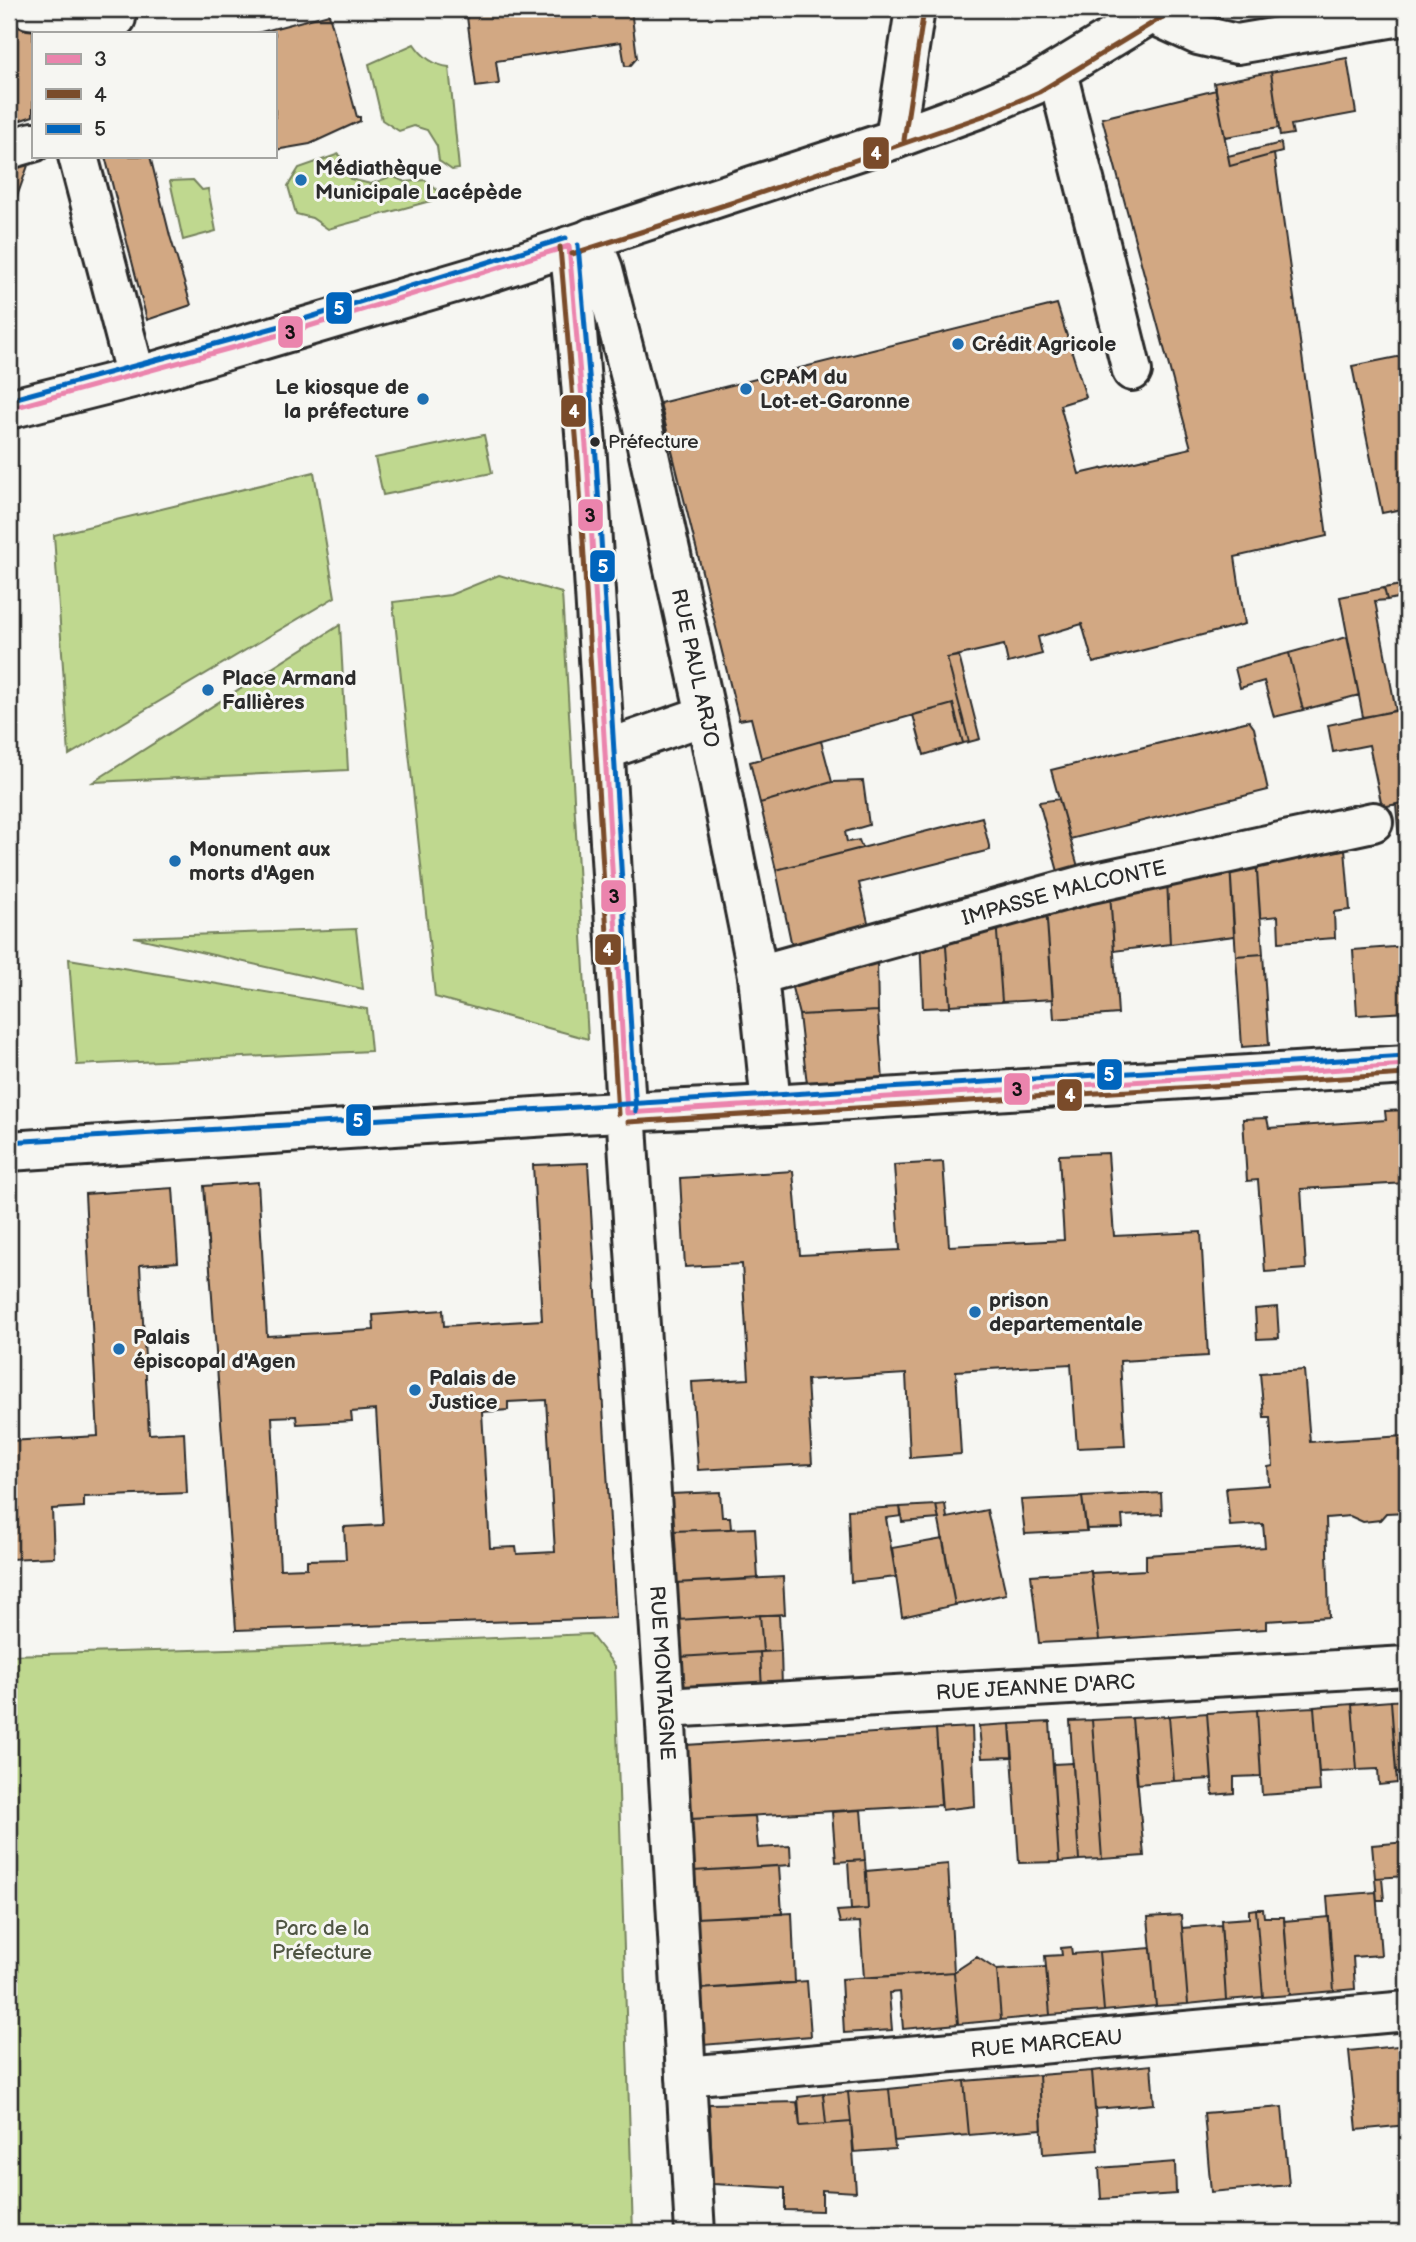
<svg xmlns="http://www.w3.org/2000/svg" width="1416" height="2242" font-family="'Balsamiq Sans',sans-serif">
<rect width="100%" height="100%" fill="#f6f6f2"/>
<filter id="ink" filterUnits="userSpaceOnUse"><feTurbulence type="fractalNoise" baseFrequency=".0143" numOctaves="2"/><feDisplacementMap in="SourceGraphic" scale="14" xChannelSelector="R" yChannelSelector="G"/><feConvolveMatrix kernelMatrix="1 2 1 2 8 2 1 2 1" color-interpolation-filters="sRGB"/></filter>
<g filter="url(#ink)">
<!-- green -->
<path fill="#bfd88f" stroke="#75825d" stroke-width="2" d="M 414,44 C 422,56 433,65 449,67 L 459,169 L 452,170 L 439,161 L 437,146 L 427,130 L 414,126 L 399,131 L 382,120 L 369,64 Z
M 339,154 L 350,179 L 371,184 L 392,176 L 405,182 L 425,180 L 445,197 L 328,229 L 312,218 L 296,214 L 288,186 L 299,168 Z
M 193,180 L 202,190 L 208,189 L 216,231 L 183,240 L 170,181 Z
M 484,435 L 492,473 L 383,495 L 375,458 Z
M 314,472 L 335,597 L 69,755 L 54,535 Z
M 499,575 L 562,593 L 588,1039 L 435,997 L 393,602 L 450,595 Z
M 340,625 L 348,770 L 93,782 Z
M 356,929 L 363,989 L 134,937 Z
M 69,959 L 367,1009 L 371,1051 L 77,1065 Z
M 590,1634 L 615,1666 L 633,2233 L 9,2233 L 9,1655 L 264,1648 Z"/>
<!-- building -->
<path fill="#d2a883" stroke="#2b2b2b" stroke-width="2" fill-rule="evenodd" d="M 466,9 L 631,9 L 637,58 L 630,66 L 625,66 L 621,42 L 496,61 L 499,84 L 476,87 Z
M 16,12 L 76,21 L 72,33 L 33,33 L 33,116 L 9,124 L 9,61 Z
M 329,14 L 357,117 L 360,117 L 360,121 L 310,144 L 275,150 L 275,33 L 257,33 Z
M 1347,58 L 1356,113 L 1291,125 L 1293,134 L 1280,136 L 1271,72 Z
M 1271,72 L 1279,128 L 1225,137 L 1214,83 Z
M 1216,90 L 1230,166 L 1274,154 L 1327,536 L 1235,557 L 1245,624 L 1093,663 L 1082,624 L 1038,637 L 1042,654 L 1008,663 L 1004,645 L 947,658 L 969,742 L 963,743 L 953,704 L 761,758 L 751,718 L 739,720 L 660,403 L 1057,304 L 1086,397 L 1060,405 L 1079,474 L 1191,448 L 1102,118 Z
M 1281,143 L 1282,152 L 1230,166 L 1228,156 Z
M 105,156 L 156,156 L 150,156 L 170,236 L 191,305 L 147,320 Z
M 9,157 L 31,157 L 15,202 L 9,203 Z
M 1407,355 L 1407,508 L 1382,513 L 1352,366 Z
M 1407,584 L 1407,596 L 1387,600 L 1384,588 Z
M 1384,588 L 1387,600 L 1375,601 L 1396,711 L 1363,717 L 1340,597 Z
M 1347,637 L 1359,695 L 1303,710 L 1289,653 Z
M 1289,653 L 1303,710 L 1274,717 L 1264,681 L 1240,688 L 1235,668 Z
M 959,656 L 980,739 L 969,742 L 947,658 Z
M 953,704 L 963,743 L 924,755 L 913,715 Z
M 1407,708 L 1407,802 L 1382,807 L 1369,745 L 1333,752 L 1328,725 Z
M 1249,721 L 1254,728 L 1268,790 L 1070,839 L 1051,770 Z
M 821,741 L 832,782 L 760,803 L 750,762 Z
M 863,781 L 869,825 L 845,832 L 847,842 L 859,840 L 862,848 L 776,870 L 760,803 L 832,782 Z
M 1059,799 L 1080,874 L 1060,879 L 1039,802 Z
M 1407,802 L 1407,939 L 1396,804 Z
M 982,817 L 990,850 L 859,883 L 871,935 L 794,956 L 776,870 Z
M 1344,837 L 1350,910 L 1334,912 L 1335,938 L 1279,942 L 1278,916 L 1260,918 L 1256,857 Z
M 1256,857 L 1263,954 L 1236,956 L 1230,864 Z
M 1230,864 L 1234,936 L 1170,944 L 1167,879 Z
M 1167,879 L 1170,944 L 1114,951 L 1110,892 Z
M 1110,892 L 1118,1014 L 1054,1019 L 1046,907 Z
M 1046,907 L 1053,999 L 1002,1002 L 996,919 Z
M 996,919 L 1002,1002 L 950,1005 L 945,931 Z
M 945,931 L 950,1007 L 923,1008 L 920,936 Z
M 1407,946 L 1407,1012 L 1357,1015 L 1353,950 Z
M 1263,954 L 1269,1045 L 1242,1047 L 1236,956 Z
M 877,961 L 878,1011 L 799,1015 L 790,980 Z
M 878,1011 L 883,1081 L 807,1084 L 799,1015 Z
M 1407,1110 L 1407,1183 L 1301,1189 L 1306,1269 L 1265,1272 L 1258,1180 L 1247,1181 L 1243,1119 L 1267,1118 L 1269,1128 L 1386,1120 L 1385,1111 Z
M 1108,1153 L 1114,1236 L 1201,1232 L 1208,1356 L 1120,1361 L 1125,1446 L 1077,1448 L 1071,1364 L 956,1371 L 961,1454 L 910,1458 L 906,1374 L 807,1380 L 812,1464 L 698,1470 L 692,1382 L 749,1379 L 742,1264 L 685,1267 L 680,1178 L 793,1171 L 800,1255 L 900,1250 L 894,1165 L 943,1162 L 949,1246 L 1064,1240 L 1059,1155 Z
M 588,1163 L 616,1618 L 236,1630 L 204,1186 L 258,1182 L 267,1336 L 374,1330 L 373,1315 L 443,1310 L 444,1326 L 542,1320 L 533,1165 ZM 546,1400 L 555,1552 L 517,1554 L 516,1547 L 490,1548 L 482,1412 L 508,1410 L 508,1402 ZM 376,1410 L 383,1525 L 344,1527 L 346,1559 L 307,1560 L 307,1568 L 280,1569 L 272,1417 L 296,1416 L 297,1424 L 352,1421 L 351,1412 Z
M 173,1188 L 178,1262 L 140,1265 L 149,1434 L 184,1432 L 187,1493 L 84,1497 L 84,1507 L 52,1509 L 54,1557 L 9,1559 L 9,1441 L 98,1436 L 85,1194 Z
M 1277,1307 L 1279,1338 L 1257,1339 L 1255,1309 Z
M 1304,1370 L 1310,1442 L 1404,1436 L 1404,1429 L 1407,1429 L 1407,1512 L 1386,1513 L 1380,1520 L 1363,1522 L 1350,1516 L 1326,1518 L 1329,1617 L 1266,1621 L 1266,1629 L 1099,1640 L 1091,1573 L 1146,1570 L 1146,1555 L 1265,1547 L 1263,1524 L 1230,1526 L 1226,1488 L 1269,1485 L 1268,1467 L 1273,1466 L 1270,1417 L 1264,1417 L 1260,1373 Z
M 720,1492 L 722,1517 L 730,1517 L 731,1529 L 673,1531 L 670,1494 Z
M 1161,1493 L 1162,1514 L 1122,1516 L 1123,1528 L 1086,1529 L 1082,1497 Z
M 1082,1497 L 1087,1531 L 1025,1534 L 1021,1500 Z
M 945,1504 L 947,1518 L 987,1510 L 1006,1594 L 955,1605 L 936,1505 Z
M 936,1505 L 939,1519 L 902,1522 L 900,1507 Z
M 900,1507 L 902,1516 L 886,1518 L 896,1577 L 851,1582 L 848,1510 Z
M 755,1528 L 758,1579 L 675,1583 L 673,1531 Z
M 943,1539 L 955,1605 L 902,1617 L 892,1548 Z
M 1091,1571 L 1099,1640 L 1039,1643 L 1031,1575 Z
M 783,1577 L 785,1614 L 677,1620 L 675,1583 Z
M 760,1615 L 763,1652 L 679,1657 L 677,1620 Z
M 760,1615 L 779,1615 L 781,1651 L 763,1652 Z
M 781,1651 L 782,1688 L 762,1690 L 760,1652 Z
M 760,1652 L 762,1690 L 682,1694 L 679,1657 Z
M 1407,1700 L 1407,1773 L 1396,1773 L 1391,1701 Z
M 1391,1701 L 1397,1783 L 1379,1785 L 1378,1769 L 1357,1770 L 1352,1704 Z
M 1352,1704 L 1357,1770 L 1319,1772 L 1314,1707 Z
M 1314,1707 L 1320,1791 L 1262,1795 L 1257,1710 Z
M 1257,1710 L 1261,1776 L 1234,1777 L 1234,1793 L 1213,1795 L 1207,1713 Z
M 1207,1713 L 1212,1779 L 1174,1781 L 1169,1716 Z
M 1169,1716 L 1174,1781 L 1137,1784 L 1132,1718 Z
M 1132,1718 L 1144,1856 L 1102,1859 L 1092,1720 Z
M 1092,1720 L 1102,1859 L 1079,1860 L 1070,1721 Z
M 1050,1722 L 1059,1862 L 1019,1863 L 1010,1724 Z
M 1010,1724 L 1013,1757 L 982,1758 L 979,1726 Z
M 972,1727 L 975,1806 L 942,1810 L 936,1729 Z
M 936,1729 L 941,1805 L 690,1819 L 686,1745 Z
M 1073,1763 L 1079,1860 L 1059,1862 L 1053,1764 Z
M 861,1810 L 865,1860 L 836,1862 L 832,1812 Z
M 755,1816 L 758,1848 L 790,1846 L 791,1865 L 693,1871 L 690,1819 Z
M 1407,1818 L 1407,1842 L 1403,1843 L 1401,1819 Z
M 1407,1842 L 1407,1876 L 1375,1878 L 1372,1845 Z
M 865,1860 L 868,1909 L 851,1910 L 848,1861 Z
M 948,1864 L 954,1972 L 864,1978 L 860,1922 L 840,1923 L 837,1911 L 868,1909 L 866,1871 Z
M 779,1866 L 782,1914 L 696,1918 L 693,1871 Z
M 1375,1878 L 1382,1878 L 1384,1900 L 1377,1900 Z
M 1376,1892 L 1381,1955 L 1353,1957 L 1355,1989 L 1334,1991 L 1327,1896 Z
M 1256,1909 L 1263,1909 L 1264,1917 L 1284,1917 L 1290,1995 L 1263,1997 Z
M 1256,1909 L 1263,1997 L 1226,2000 L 1221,1920 L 1249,1918 L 1249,1910 Z
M 792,1913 L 795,1983 L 700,1989 L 696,1918 Z
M 1181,1915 L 1188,2004 L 1156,2006 L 1148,1917 Z
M 1329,1917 L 1334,1991 L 1290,1995 L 1284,1921 Z
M 1221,1925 L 1226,2000 L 1188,2004 L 1182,1928 Z
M 1071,1947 L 1072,1954 L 1099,1952 L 1104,2011 L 1050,2015 L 1045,1956 L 1062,1955 L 1061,1948 Z
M 1151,1948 L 1156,2006 L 1104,2011 L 1099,1952 Z
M 977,1957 L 997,1970 L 1001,2020 L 958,2024 L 954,1972 Z
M 1046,1967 L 1050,2015 L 1001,2020 L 997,1970 Z
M 954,1972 L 958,2024 L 903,2029 L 900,1992 L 889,1993 L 892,2030 L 844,2033 L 841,1979 Z
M 807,1981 L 811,2036 L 703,2045 L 700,1989 Z
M 1407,2045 L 1407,2125 L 1357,2130 L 1349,2051 Z
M 1151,2065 L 1154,2104 L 1095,2109 L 1092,2071 Z
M 1092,2071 L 1098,2150 L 1043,2154 L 1039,2075 Z
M 1039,2075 L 1042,2129 L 969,2135 L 964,2081 Z
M 964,2081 L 969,2135 L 894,2141 L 889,2089 Z
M 889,2089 L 895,2149 L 854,2152 L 848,2092 Z
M 848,2092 L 851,2122 L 826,2124 L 823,2094 Z
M 823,2094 L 826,2124 L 800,2126 L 798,2097 Z
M 797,2102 L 800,2126 L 851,2122 L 856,2192 L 822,2190 L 822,2211 L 785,2210 L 785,2188 L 713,2184 L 709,2104 Z
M 1282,2107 L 1289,2185 L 1211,2192 L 1204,2113 Z
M 1175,2162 L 1176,2194 L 1101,2199 L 1099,2168 Z
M 1179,2228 L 1179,2233 L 1105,2233 Z"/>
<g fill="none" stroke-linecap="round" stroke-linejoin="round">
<defs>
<g id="minor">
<path d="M 29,9 L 116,18"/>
<path d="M 1152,14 L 1198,35 L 1237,44 L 1407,15"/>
<path d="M 1057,72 L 1132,371"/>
<path d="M 895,139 L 915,9"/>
<path d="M 9,149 L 33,142"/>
<path d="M 78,156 L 136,377"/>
<path id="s1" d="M 591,238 L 603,269 L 639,409 L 706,715 L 758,975 L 771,1105"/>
<path id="s2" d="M 569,246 L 573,282 L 587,458 L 629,1158 L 665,1708 L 695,2233"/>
<path d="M 9,409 L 136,377 L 491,272 L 895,139 L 980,108 L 1034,85 L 1159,9"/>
<path d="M 605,750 L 706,715"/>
<path id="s3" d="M 758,975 L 1087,884 L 1373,822"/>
<path d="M 9,1151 L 580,1114 L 771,1105 L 1407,1065"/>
<path id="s4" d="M 665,1708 L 1407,1666"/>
<path id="s5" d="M 686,2076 L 1407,2011"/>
</g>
</defs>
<!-- minor casing -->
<use href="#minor" stroke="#2b2b2b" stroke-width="44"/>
<!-- minor -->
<use href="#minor" stroke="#f6f6f2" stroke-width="38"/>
<defs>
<path id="bus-1" d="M 569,246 L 587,458 L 627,1113
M 9,409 L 290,332 L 569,246
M 627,1113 L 1407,1065"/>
<path id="bus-2" d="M 904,140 L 924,10
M 560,247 L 578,459 L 618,1114
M 572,254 L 734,202 L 983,116 L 1039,92 L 1164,16
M 628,1122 L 1407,1074"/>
<path id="bus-3" d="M 578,245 L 596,457 L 636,1112
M 9,400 L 288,324 L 566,238
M 9,1142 C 475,1112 941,1086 1406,1056"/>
</defs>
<!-- bus-1 casing -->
<use href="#bus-1" stroke="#f6f6f2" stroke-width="10"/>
<!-- bus-2 casing -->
<use href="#bus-2" stroke="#f6f6f2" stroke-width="10"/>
<!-- bus-3 casing -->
<use href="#bus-3" stroke="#f6f6f2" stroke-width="10"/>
<!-- bus-1 -->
<use href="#bus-1" stroke="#eb84ad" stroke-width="5"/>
<!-- bus-2 -->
<use href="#bus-2" stroke="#7a4b2a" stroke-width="5"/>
<!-- bus-3 -->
<use href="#bus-3" stroke="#0065bd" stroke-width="5"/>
</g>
</g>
<!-- markers -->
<g fill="#1f6fb2" stroke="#f6f6f2" stroke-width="2.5">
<circle cx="301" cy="180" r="7"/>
<circle cx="958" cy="344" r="7"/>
<circle cx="746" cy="389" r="7"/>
<circle cx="423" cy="399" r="7"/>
<circle cx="208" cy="690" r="7"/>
<circle cx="175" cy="861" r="7"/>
<circle cx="975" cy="1312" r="7"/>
<circle cx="119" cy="1349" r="7"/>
<circle cx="415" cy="1390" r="7"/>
</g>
<circle fill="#2b2b2b" stroke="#f6f6f2" stroke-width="2.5" cx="595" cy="442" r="6"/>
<g text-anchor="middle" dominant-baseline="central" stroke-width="6" stroke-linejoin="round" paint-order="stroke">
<!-- bus labels -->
<g font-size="19" fill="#2b2b2b" stroke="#f6f6f2" text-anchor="start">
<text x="608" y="442">Préfecture</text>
</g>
<!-- poi labels -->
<g font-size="21" font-weight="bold" fill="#2b2b2b" stroke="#f6f6f2" text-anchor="start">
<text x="315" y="168">Médiathèque<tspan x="315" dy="24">Municipale Lacépède</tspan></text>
<text x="972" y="344">Crédit Agricole</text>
<text x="760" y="377">CPAM du<tspan x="760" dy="24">Lot-et-Garonne</tspan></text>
<text x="409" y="387" text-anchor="end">Le kiosque de<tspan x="409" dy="24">la préfecture</tspan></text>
<text x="222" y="678">Place Armand<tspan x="222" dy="24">Fallières</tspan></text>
<text x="189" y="849">Monument aux<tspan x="189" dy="24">morts d'Agen</tspan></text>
<text x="989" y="1300">prison<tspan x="989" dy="24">departementale</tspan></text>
<text x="133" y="1337">Palais<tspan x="133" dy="24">épiscopal d'Agen</tspan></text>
<text x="429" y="1378">Palais de<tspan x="429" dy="24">Justice</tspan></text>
</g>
<!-- street labels -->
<g font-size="21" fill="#2b2b2b" stroke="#f6f6f2">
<text stroke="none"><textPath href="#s1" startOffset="443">RUE PAUL ARJO</textPath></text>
<text stroke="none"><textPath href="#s3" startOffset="317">IMPASSE MALCONTE</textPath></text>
<text stroke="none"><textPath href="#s2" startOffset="1430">RUE MONTAIGNE</textPath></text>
<text stroke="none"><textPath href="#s4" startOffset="371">RUE JEANNE D'ARC</textPath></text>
<text stroke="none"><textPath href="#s5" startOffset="362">RUE MARCEAU</textPath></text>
</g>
<!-- park labels -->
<g font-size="21" fill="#505644" stroke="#f6f6f2">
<text x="322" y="1928">Parc de la<tspan x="322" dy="24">Préfecture</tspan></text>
</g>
</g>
<g stroke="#f6f6f2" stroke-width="2.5">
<rect x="862" y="136" width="28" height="34" rx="7" fill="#7a4b2a"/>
<rect x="325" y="291" width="28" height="34" rx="7" fill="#0065bd"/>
<rect x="277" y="315" width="27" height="34" rx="7" fill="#eb84ad"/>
<rect x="560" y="394" width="27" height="34" rx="7" fill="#7a4b2a"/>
<rect x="577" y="498" width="27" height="34" rx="7" fill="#eb84ad"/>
<rect x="589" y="549" width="27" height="34" rx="7" fill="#0065bd"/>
<rect x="600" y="879" width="27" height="34" rx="7" fill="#eb84ad"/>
<rect x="594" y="933" width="28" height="33" rx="7" fill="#7a4b2a"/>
<rect x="1096" y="1058" width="27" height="33" rx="7" fill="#0065bd"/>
<rect x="1003" y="1072" width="28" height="34" rx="7" fill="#eb84ad"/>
<rect x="1056" y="1078" width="27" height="34" rx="7" fill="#7a4b2a"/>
<rect x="345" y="1103" width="27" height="34" rx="7" fill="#0065bd"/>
</g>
<g font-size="19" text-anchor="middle" font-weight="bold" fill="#fff">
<text x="876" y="160">4</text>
<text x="339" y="315">5</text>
<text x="574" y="418">4</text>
<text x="603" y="573">5</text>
<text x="608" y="956">4</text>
<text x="1109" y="1081">5</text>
<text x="1070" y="1102">4</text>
<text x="358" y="1127">5</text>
</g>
<g font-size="19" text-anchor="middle" font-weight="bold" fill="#111">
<text x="290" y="339">3</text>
<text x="590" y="522">3</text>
<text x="614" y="903">3</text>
<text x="1017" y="1096">3</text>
</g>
<!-- margin -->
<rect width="1416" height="2242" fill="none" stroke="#f6f6f2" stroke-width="35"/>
<rect x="18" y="18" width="1381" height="2207" fill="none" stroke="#2b2b2b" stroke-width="2.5" filter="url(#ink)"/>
<!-- legend -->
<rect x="32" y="32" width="245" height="126" fill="#f6f6f2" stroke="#a5a5a2" stroke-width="2"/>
<rect x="46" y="54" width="35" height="10" fill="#eb84ad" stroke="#a5a5a2" stroke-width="2"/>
<text x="94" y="66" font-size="21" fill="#2b2b2b">3</text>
<rect x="46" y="89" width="35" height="10" fill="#7a4b2a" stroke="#a5a5a2" stroke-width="2"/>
<text x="94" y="102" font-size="21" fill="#2b2b2b">4</text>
<rect x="46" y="124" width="35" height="10" fill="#0065bd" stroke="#a5a5a2" stroke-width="2"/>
<text x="94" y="136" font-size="21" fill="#2b2b2b">5</text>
</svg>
